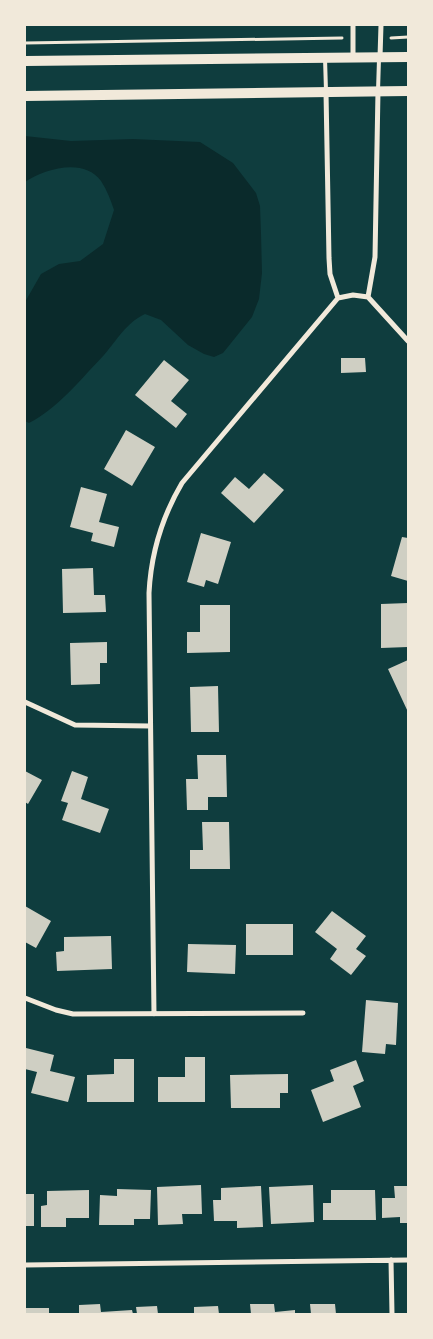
<svg xmlns="http://www.w3.org/2000/svg" width="433" height="1339" font-family="'DM Sans',sans-serif">
<rect width="100%" height="100%" fill="#0f3d3e"/>
<!-- water -->
<path fill="#0a2a2b" d="M 25,136 L 71,141 L 133,139 L 200,142 L 233,163 L 256,193 L 260,206 L 261,234 L 262,273 L 259,299 L 252,317 L 223,353 L 214,357 L 204,354 L 188,345 L 161,320 L 145,314 C 126,323 117,340 104,355 C 82,378 57,409 29,423 L 25,421 L 25,302 L 41,274 L 59,264 L 80,261 L 103,244 L 114,210 C 111,201 107,190 101,181 C 84,157 44,169 25,182 Z"/>
<!-- building -->
<path fill="#cfcfc3" d="M 341,358 L 365,358 L 366,372 L 341,373 Z
M 164,360 L 189,380 L 171,401 L 187,414 L 176,428 L 135,395 Z
M 126,430 L 155,447 L 132,486 L 104,469 Z
M 264,473 L 284,490 L 254,523 L 221,493 L 235,477 L 249,489 Z
M 81,487 L 107,494 L 99,522 L 119,527 L 114,547 L 91,541 L 93,533 L 70,527 Z
M 201,533 L 231,542 L 218,584 L 206,580 L 204,587 L 187,582 Z
M 402,537 L 408,538 L 408,581 L 391,576 Z
M 93,568 L 94,595 L 105,595 L 106,612 L 63,613 L 62,569 Z
M 408,603 L 408,647 L 381,648 L 381,604 Z
M 200,605 L 230,605 L 230,652 L 187,653 L 187,632 L 200,632 Z
M 107,642 L 107,663 L 100,663 L 100,684 L 71,685 L 70,643 Z
M 408,660 L 408,712 L 388,669 Z
M 218,686 L 219,732 L 191,732 L 190,687 Z
M 197,755 L 226,755 L 227,797 L 208,797 L 208,810 L 187,810 L 186,779 L 198,779 Z
M 25,771 L 42,780 L 28,804 L 25,802 Z
M 72,771 L 88,777 L 81,799 L 109,809 L 100,833 L 62,820 L 68,803 L 61,801 Z
M 202,822 L 229,822 L 230,869 L 190,869 L 190,850 L 203,850 Z
M 25,906 L 51,921 L 36,948 L 25,942 Z
M 332,911 L 366,936 L 356,949 L 366,956 L 351,975 L 330,959 L 337,949 L 315,932 Z
M 246,924 L 293,924 L 293,955 L 246,955 Z
M 111,936 L 112,969 L 57,971 L 56,952 L 64,951 L 64,937 Z
M 188,944 L 236,945 L 235,974 L 187,972 Z
M 366,1000 L 398,1003 L 396,1045 L 386,1044 L 385,1054 L 362,1052 Z
M 26,1048 L 54,1055 L 50,1071 L 75,1077 L 68,1102 L 31,1093 L 37,1072 L 25,1069 Z
M 185,1057 L 205,1057 L 205,1102 L 158,1102 L 158,1077 L 185,1077 Z
M 114,1059 L 134,1059 L 134,1102 L 87,1102 L 87,1075 L 114,1074 Z
M 356,1060 L 364,1081 L 353,1086 L 361,1107 L 323,1122 L 311,1090 L 334,1081 L 330,1070 Z
M 288,1074 L 288,1093 L 280,1093 L 280,1108 L 231,1108 L 230,1075 Z
M 201,1185 L 202,1214 L 182,1214 L 183,1224 L 158,1225 L 157,1187 Z
M 313,1185 L 314,1222 L 271,1224 L 269,1187 Z
M 261,1186 L 263,1227 L 237,1228 L 237,1221 L 214,1221 L 213,1200 L 221,1200 L 221,1188 Z
M 394,1186 L 408,1186 L 408,1223 L 400,1223 L 400,1217 L 382,1218 L 382,1198 L 395,1198 Z
M 117,1189 L 151,1190 L 150,1219 L 134,1219 L 134,1225 L 99,1225 L 100,1195 L 117,1196 Z
M 89,1190 L 89,1218 L 66,1218 L 66,1227 L 41,1227 L 41,1206 L 47,1205 L 47,1191 Z
M 331,1190 L 375,1190 L 376,1220 L 323,1220 L 323,1203 L 331,1203 Z
M 25,1194 L 34,1194 L 34,1226 L 25,1226 Z
M 100,1304 L 101,1312 L 132,1310 L 133,1314 L 79,1314 L 79,1305 Z
M 250,1304 L 274,1304 L 275,1312 L 295,1310 L 295,1314 L 251,1314 Z
M 310,1304 L 335,1304 L 336,1314 L 311,1314 Z
M 157,1306 L 158,1314 L 137,1314 L 136,1307 Z
M 218,1306 L 219,1314 L 194,1314 L 194,1307 Z
M 26,1308 L 49,1308 L 49,1314 L 26,1314 Z"/>
<g fill="none" stroke-linecap="round" stroke-linejoin="round">
<!-- path -->
<path stroke="#f1e9da" stroke-width="3" d="M 391,38 L 408,37
M 25,43 L 342,38"/>
<!-- service -->
<path stroke="#f1e9da" stroke-width="4" d="M 325,58 L 326,91
M 378,91 L 379,59"/>
<!-- minor -->
<path stroke="#f1e9da" stroke-width="5" d="M 353,25 L 353,58
M 380,57 L 381,25
M 326,92 L 329,258 L 330,274 L 338,298
M 368,297 L 375,257 L 378,91
M 368,297 L 408,341
M 25,702 L 75,725 L 150,726
M 25,998 L 56,1010 L 73,1014 L 303,1013
M 154,1014 L 149,593 C 151,553 162,517 182,483 L 338,298 L 353,295 L 368,297
M 391,1260 L 392,1314
M 25,1265 L 408,1260"/>
<!-- secondary -->
<path stroke="#f1e9da" stroke-width="10" d="M 25,61 L 408,57
M 25,96 L 408,91"/>
</g>
<!-- border -->
<rect width="433" height="1339" fill="none" stroke="#f1e9da" stroke-width="52"/>
</svg>
